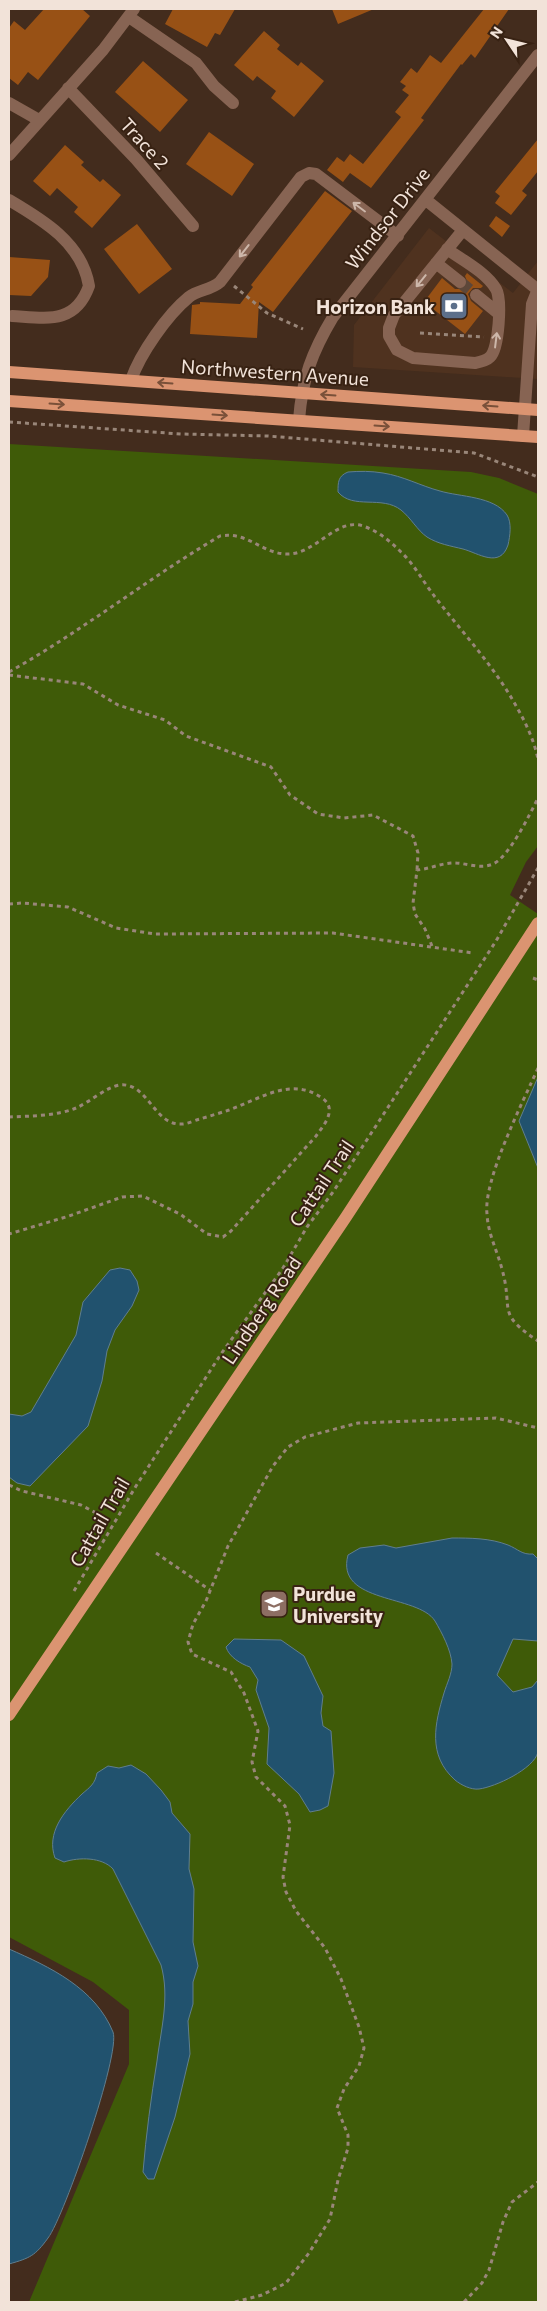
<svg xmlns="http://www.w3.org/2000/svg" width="547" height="2311" font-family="Commissioner,sans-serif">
<rect width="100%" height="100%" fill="#432c1d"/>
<!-- built -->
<path fill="#4f321f" d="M 429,228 L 513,293 L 538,261 L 538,379 L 353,367 L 354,325 Z"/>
<!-- green -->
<path fill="#3f5b08" d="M 9,444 L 471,472 L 499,478 L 538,494 L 538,846 L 526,862 L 510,895 L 538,914 L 538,2302 L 29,2302 L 129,2064 L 129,2010 L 93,1982 L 9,1937 Z"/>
<!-- water -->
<path fill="#21526e" stroke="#607e8e" d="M 348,472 C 360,471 371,471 383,473 C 403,476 421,486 440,491 C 460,497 494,496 507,515 C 512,523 510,536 508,545 C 500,569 478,553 463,549 C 451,546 438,544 427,537 C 417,530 411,518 401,510 C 382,495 353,510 338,492 C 338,482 338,476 348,472 Z
M 538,1077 L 538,1168 L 519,1121 Z
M 120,1268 L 130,1270 L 137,1281 L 139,1290 L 132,1306 L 115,1330 L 107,1351 L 102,1381 L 88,1426 L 30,1486 L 17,1483 L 9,1477 L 9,1414 L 22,1416 L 31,1412 L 76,1335 L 83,1302 L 110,1270 Z
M 452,1538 C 470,1538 490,1538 508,1545 C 518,1549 522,1555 533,1554 L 538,1559 L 538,1641 L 513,1639 L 497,1675 L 513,1692 L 532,1687 L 538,1680 C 538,1697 542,1738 538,1752 C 534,1769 495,1787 479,1789 C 471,1790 461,1785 455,1780 C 427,1755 435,1723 444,1693 C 447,1683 452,1674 452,1664 C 451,1650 442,1633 435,1621 C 418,1594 335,1604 348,1555 L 360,1548 L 384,1545 L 396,1548 Z
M 234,1639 L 281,1640 L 304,1656 L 323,1696 L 321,1713 L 323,1726 L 331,1731 L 334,1773 L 328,1806 L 320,1810 L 310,1812 L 299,1794 L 267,1764 L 269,1728 L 256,1690 L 258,1680 L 250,1667 C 241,1664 229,1657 226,1647 Z
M 131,1765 L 146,1774 L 161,1790 L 170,1802 L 172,1813 L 190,1834 L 189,1869 L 194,1889 L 193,1942 L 198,1966 L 193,1982 L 193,2004 L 188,2021 L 190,2054 L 175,2117 L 154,2179 L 148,2179 L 143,2172 C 146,2135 151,2098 157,2061 C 161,2029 170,1997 161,1965 L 113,1869 C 102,1857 79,1857 64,1862 L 55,1858 C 46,1833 64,1811 82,1794 C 90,1787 95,1784 97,1773 L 108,1766 L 119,1768 Z
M 9,1949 C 50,1967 95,1988 113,2032 C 121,2053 64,2217 48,2238 C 35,2256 30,2258 9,2264 Z"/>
<!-- building -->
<path fill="#985115" d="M 44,9 L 82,9 L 90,16 L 38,80 L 28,72 L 18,85 L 9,78 L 9,28 L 14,21 L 25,30 Z
M 173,9 L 235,9 L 220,35 L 215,33 L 207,47 L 165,24 Z
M 332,9 L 374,9 L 338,24 Z
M 484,9 L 509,9 L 475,58 L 471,54 L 462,65 L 461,64 L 421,118 L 424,120 L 371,188 L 350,173 L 343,182 L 327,170 L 337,157 L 344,162 L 350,154 L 363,164 L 401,117 L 395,112 L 409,95 L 402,90 L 406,86 L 400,82 L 411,68 L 417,73 L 430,55 L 441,63 Z
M 264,31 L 280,45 L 277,49 L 298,66 L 301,62 L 324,81 L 294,117 L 271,98 L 276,91 L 257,76 L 253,81 L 234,65 Z
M 143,61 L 188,100 L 160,132 L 115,92 Z
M 209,132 L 254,164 L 232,196 L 186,164 Z
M 538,139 L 538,171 L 522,191 L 527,195 L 511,215 L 495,203 L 500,196 L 495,192 Z
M 65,145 L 84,162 L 81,165 L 100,182 L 103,179 L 121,195 L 92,228 L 74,212 L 78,207 L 57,188 L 50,196 L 33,181 Z
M 325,191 L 352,211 L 273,312 L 259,302 L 257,338 L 190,334 L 192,305 L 200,304 L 200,302 L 240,304 L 253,287 L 251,285 Z
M 496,216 L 510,226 L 502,237 L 489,226 Z
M 137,224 L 172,269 L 139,294 L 104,249 Z
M 9,257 L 50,260 L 48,277 L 31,296 L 9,295 Z
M 467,273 L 483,286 L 481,288 L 473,288 L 468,294 L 471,301 L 483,311 L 465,334 L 424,302 L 442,278 L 455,289 L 463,289 L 468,284 L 465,276 Z"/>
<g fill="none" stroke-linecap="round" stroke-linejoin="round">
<!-- minor-tunnel -->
<path stroke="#5d4739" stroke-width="12" stroke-dasharray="12 6" stroke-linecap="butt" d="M 460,282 L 476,295"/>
<!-- path -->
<path stroke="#998679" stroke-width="3" stroke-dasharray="4 4" stroke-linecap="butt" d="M 234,286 L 267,313 L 303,329
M 420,333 L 484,337
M 9,422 L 181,434 L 268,436 L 474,453 L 538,477
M 9,672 C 82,631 147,579 220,536 C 248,531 262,554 287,554 C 315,555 336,517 363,526 C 378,531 390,541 401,552 C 414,564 424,583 435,597 C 462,632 493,665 515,704 C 525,721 534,740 538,759
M 9,675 L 83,684 L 118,705 L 165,720 L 186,736 L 271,767 L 290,795 L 318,814 L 344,818 L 373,815 L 413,836 L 418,853 L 417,870
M 9,904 L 22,903 L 68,907 L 116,928 L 155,934 L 333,933 L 473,953
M 432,946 L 425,929 L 415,914 L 413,903 L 417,870 C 429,869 439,864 451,863 C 465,862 479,870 493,864 C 509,857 530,814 538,798
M 533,978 L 538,980
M 538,1068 C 523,1102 483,1180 487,1214 C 488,1234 497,1250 502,1269 C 514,1312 495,1312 538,1341
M 9,1117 C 30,1116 57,1116 76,1108 C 90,1102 106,1087 120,1085 C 148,1082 154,1126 182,1124 C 188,1124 195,1120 200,1119 C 210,1116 220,1113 229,1110 C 260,1099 291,1076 322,1098 C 338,1109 324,1125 316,1136 L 231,1231 L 223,1237 L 207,1234 L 180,1214 L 143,1196 L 122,1197 L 69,1216 L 9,1234
M 9,1485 L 22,1491 L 81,1505 L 100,1515
M 156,1553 L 210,1590
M 74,1591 L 136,1486 L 221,1354 L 283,1268 L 307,1227 L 333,1192 L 496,941 L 538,868
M 235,2302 L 262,2295 L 286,2283 L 309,2253 L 330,2219 L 338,2180 L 348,2148 L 348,2135 L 337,2108 L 344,2089 L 359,2066 L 364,2048 L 359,2027 L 341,1979 L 325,1948 L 296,1911 L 286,1892 L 283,1877 L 290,1825 L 285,1806 L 256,1777 L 252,1762 L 258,1731 L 244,1693 L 231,1672 L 192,1654 L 188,1642 L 193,1624 L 206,1601 L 228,1546 L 273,1466 L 288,1447 L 305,1437 L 358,1423 L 496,1418 L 538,1428
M 464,2302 L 482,2283 L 489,2270 L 503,2222 L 512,2202 L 538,2182"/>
<!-- minor -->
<path stroke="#876453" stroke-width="12" d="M 129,17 L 196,63 L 214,86 L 233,103
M 68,88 L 136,159 L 193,226
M 9,103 L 39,120
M 9,155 L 103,50 L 134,9
M 9,200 C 43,220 82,243 89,286 C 75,325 46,318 12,316
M 426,200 L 538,290
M 447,249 C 462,260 486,272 496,289 C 502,299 499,349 490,357 C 486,361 480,362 475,363 L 413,358 L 397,350 L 389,336 L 389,328 L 394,315 L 463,230
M 436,263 L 460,282
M 476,295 L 498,313
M 131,380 C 140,354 167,315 189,297 C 198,290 211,290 220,282 L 301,177 L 309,173 L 316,174 L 398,236
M 299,420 C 302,379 312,352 333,317 L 538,55
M 523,436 L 532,304 L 538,289"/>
<!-- major -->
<path stroke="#db9471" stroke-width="12" d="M 9,372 L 538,410
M 9,401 L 538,437
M 9,1715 L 346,1217 L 538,923"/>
</g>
<!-- one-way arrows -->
<defs><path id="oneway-shaft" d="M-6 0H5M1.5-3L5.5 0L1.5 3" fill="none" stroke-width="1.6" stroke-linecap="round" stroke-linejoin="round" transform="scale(1.25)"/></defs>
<g stroke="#cdb7aa">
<use href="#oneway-shaft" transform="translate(359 207) rotate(-143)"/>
<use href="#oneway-shaft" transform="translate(244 251) rotate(128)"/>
<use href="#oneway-shaft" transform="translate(421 281) rotate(129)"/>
<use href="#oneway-shaft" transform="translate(496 340) rotate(-83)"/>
</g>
<g stroke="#795039">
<use href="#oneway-shaft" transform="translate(165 383) rotate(-176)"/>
<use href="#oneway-shaft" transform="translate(328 395) rotate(-176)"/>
<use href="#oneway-shaft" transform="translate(57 404) rotate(4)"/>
<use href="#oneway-shaft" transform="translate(490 406) rotate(-176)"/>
<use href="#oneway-shaft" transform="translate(220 415) rotate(4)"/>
<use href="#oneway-shaft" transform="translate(382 426) rotate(4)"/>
</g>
<!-- icons -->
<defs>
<symbol id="bank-square" viewBox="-11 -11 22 22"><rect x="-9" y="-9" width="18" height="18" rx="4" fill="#5c6f8a" stroke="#382213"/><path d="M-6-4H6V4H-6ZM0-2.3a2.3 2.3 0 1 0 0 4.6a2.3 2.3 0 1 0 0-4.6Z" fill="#fff"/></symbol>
<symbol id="university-square" viewBox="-11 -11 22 22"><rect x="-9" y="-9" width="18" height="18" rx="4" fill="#8d6e63" stroke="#382213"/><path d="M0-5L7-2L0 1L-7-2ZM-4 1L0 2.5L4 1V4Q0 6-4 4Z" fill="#fff"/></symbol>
</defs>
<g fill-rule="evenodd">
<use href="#bank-square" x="438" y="290" width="32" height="32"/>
<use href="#university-square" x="258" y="1588" width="32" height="32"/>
</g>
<g text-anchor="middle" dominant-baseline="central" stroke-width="4" stroke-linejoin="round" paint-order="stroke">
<!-- street labels -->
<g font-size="19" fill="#f2e3d9" stroke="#382213">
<text transform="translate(145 143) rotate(48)">Trace 2</text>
<text transform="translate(387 218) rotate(-52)">Windsor Drive</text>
<text transform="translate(275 372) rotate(4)">Northwestern Avenue</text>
<text transform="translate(321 1183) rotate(-56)">Cattail Trail</text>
<text transform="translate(261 1310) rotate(-56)">Lindberg Road</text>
<text transform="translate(99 1522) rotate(-60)">Cattail Trail</text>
</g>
<!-- poi labels -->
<g font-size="19" font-weight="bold" fill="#f2e3d9" stroke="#382213" text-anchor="end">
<text x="435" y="306">Horizon Bank</text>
<text x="293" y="1593" text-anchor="start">Purdue<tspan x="293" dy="22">University</tspan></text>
</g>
</g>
<!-- border -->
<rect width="547" height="2311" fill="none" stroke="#f2e3d9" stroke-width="20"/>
<!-- north arrow -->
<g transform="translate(507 40) rotate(305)" stroke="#382213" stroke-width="4" paint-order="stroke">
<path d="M0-4L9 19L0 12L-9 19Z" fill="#f2e3d9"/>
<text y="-8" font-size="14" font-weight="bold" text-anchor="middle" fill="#f2e3d9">N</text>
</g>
</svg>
